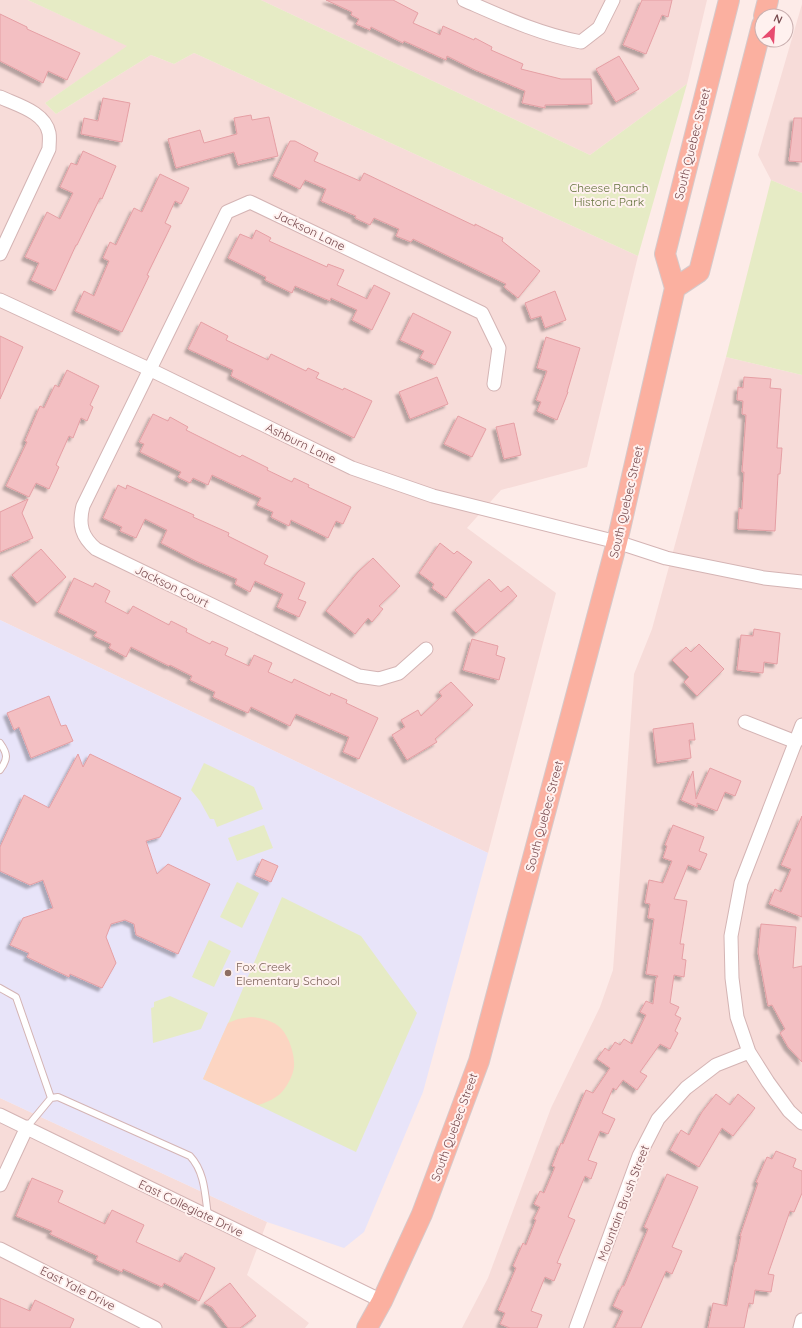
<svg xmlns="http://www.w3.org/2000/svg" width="802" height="1328" font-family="Quicksand,sans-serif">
<defs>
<filter id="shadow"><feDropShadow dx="-3.5" dy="3.5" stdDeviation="1" flood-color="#0004"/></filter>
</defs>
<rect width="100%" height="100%" fill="#fdebe8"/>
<!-- residential -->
<path fill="#f7dcd9" d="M 0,0 L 28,0 L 128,46 L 45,103 L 56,114 L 151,55 L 174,64 L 194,53 L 638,256 L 587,467 L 501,490 L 467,528 L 556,593 L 488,853 L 0,620 Z
M 261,0 L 707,0 L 687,84 L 590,155 Z
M 802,4 L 802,193 L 771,180 L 758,155 Z
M 726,357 L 802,375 L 802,1328 L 462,1328 L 488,1278 L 551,1108 L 600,1007 L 613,970 L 634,674 L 652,629 Z
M 0,1098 L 267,1222 L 247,1275 L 309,1323 L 305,1328 L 0,1328 Z"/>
<!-- education -->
<path fill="#e8e4f9" d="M 0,620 L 488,853 L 423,1092 L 364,1232 L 344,1248 L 267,1222 L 0,1098 Z"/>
<!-- green -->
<path fill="#e6ebc5" d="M 28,0 L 261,0 L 590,155 L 687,84 L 638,256 L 194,53 L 174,64 L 151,55 L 56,114 L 45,103 L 127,46 Z
M 771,180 L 802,193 L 802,375 L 726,357 Z
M 204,763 L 254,787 L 263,809 L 217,827 L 214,819 L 210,819 L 200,801 L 191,790 Z
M 264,825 L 273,848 L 237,861 L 228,838 Z
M 237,882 L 259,893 L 242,928 L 220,917 Z
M 282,897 L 361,936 L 417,1013 L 356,1152 L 203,1079 L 230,1019 Z
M 209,940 L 231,951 L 214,987 L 192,977 Z
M 170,996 L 208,1013 L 201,1029 L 153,1043 L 151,1008 L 154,1007 L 154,1002 Z"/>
<!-- sand -->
<path fill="#fcd5c2" d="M 251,1017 C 261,1018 269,1020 277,1025 C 288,1032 295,1054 294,1067 C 293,1076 286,1088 280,1094 C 274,1099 265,1103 258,1105 L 203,1079 L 228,1023 L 238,1019 Z"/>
<!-- building -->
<path fill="#f3bfc2" stroke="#e59fa4" filter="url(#shadow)" d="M 326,0 L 393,0 L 418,13 L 413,23 L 440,35 L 443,26 L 474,40 L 475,38 L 492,47 L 491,50 L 523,64 L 521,69 L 561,79 L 591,79 L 592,104 L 545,105 L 545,108 L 522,103 L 525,91 L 475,70 L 447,56 L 446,60 L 404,41 L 403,43 L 371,27 L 370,30 L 356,24 L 359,19 L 351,15 L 352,12 Z
M 642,0 L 672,0 L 668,17 L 662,15 L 646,54 L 623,45 Z
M 0,14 L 27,27 L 27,29 L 80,53 L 67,80 L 48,71 L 43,83 L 0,61 Z
M 619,56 L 639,89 L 616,102 L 596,69 Z
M 103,98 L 130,103 L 122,142 L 81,134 L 84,118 L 98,121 Z
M 251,115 L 252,120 L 269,117 L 278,156 L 238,165 L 234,152 L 176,168 L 168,139 L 200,130 L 204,143 L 237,134 L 234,118 Z
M 794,118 L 802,118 L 802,162 L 789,161 Z
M 290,141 L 295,141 L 318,153 L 314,161 L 360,181 L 364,173 L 475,226 L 475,224 L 503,238 L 502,241 L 540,271 L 518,298 L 504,287 L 506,284 L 413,239 L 411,242 L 396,236 L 399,229 L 374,218 L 370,225 L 355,218 L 356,216 L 321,201 L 326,189 L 305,180 L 300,189 L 273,176 Z
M 83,151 L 116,166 L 102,199 L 100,198 L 77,245 L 76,245 L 55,291 L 31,280 L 39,263 L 25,257 L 47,212 L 60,219 L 73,193 L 60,187 L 71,163 L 77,165 Z
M 160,174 L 189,188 L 181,204 L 175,201 L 165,223 L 171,226 L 147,275 L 149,276 L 122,332 L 75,311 L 84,291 L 94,296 L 109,261 L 103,258 L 110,242 L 116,245 L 134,208 L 142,212 Z
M 256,230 L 271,238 L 269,241 L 327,267 L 328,264 L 344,270 L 337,285 L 367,299 L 374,285 L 390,293 L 372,330 L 352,320 L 357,310 L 331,298 L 330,301 L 295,286 L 292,293 L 265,280 L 266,277 L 228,258 L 240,234 L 252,239 Z
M 555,291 L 566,320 L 545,328 L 541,316 L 531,319 L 525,303 Z
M 413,313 L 451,332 L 435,365 L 420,358 L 424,351 L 400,340 Z
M 201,322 L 228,336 L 226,340 L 268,360 L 271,354 L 306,371 L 308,368 L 319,373 L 316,378 L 343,390 L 344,388 L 372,401 L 354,438 L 231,376 L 233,370 L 188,349 Z
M 0,336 L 23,347 L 0,399 Z
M 546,337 L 580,348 L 567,392 L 568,392 L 557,420 L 537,411 L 541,402 L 536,400 L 547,371 L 537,368 Z
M 67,370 L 99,386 L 90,405 L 93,407 L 87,421 L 81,418 L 73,438 L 69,436 L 56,465 L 59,467 L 49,489 L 36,483 L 29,497 L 6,486 L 27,442 L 25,441 L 40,406 L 44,408 L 55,385 L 59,387 Z
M 437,377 L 448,404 L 410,419 L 399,392 Z
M 744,377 L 771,379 L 770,388 L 781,389 L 777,448 L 782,448 L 780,474 L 778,474 L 775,531 L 738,529 L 739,508 L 742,509 L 744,472 L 742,472 L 746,415 L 742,414 L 743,401 L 737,400 L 738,387 L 743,388 Z
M 153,414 L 168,421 L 170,417 L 188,427 L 186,430 L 240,457 L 242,455 L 268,468 L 267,470 L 292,482 L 294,478 L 309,485 L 308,487 L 351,507 L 343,524 L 336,521 L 328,538 L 291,520 L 289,526 L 271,517 L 273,512 L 257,505 L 261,498 L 212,475 L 208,485 L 193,478 L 190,483 L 178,477 L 181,472 L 140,452 L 144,444 L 139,442 Z
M 458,416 L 486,429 L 472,457 L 444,444 Z
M 514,423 L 521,455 L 504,459 L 496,427 Z
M 118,485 L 126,489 L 127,485 L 194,515 L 193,517 L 229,533 L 228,536 L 268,556 L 264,564 L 305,583 L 298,599 L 306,602 L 299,617 L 277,607 L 283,594 L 255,581 L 250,592 L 235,584 L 237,579 L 196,561 L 161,543 L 167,530 L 145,519 L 136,538 L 120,531 L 122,527 L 103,518 Z
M 28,499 L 22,513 L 33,538 L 0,552 L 0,512 Z
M 440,543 L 454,554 L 457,551 L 472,562 L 446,598 L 432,588 L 434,584 L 419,573 Z
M 41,549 L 66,577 L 37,603 L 12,575 Z
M 373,558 L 400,586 L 379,606 L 383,609 L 372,622 L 368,618 L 355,634 L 326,611 L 358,572 Z
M 74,578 L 93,587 L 95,583 L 110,591 L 105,602 L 128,614 L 133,606 L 169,625 L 171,621 L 187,629 L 186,632 L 210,644 L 212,641 L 228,648 L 225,655 L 249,666 L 254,655 L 272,663 L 268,672 L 292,683 L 294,679 L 330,696 L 331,693 L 347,700 L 346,703 L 378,718 L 359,759 L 343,752 L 349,737 L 296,714 L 290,726 L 251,707 L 248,713 L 213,697 L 215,692 L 190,680 L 192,676 L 170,665 L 169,666 L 131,647 L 126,657 L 109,648 L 111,644 L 94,636 L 97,632 L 58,612 Z
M 489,579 L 501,592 L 508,586 L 517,596 L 476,633 L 455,610 Z
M 754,629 L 780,633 L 777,664 L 764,662 L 763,673 L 737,670 L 741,635 L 753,636 Z
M 472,639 L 498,646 L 496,655 L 505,658 L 499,680 L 463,670 Z
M 699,644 L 724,669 L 697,696 L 684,682 L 689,677 L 672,660 L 686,647 L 691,652 Z
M 451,682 L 473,705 L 435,739 L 437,742 L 407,760 L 392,735 L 405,727 L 401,720 L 418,710 L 421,716 L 442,696 L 439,692 Z
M 49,696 L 61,726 L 66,725 L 73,741 L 31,758 L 19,727 L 14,730 L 7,713 Z
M 693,723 L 695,740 L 689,740 L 691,758 L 657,763 L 653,729 Z
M 78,754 L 83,767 L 90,754 L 181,798 L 160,837 L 146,841 L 157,874 L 168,864 L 210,884 L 178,954 L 136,935 L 134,924 L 125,920 L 111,924 L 106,937 L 116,963 L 102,988 L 70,974 L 69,977 L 27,957 L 29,953 L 10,945 L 23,918 L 53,908 L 43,880 L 30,885 L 0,871 L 0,847 L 24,795 L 49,808 Z
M 710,768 L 741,781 L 735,796 L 725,792 L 717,811 L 697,803 L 697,807 L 681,800 L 693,771 L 696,799 Z
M 802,816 L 802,917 L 769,904 L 775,889 L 781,892 L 791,869 L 781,865 Z
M 673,825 L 704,837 L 699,851 L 707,854 L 700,870 L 688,865 L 674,899 L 687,901 L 680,944 L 684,944 L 682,959 L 686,960 L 684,977 L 674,975 L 670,1003 L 679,1007 L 675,1015 L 681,1018 L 675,1031 L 678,1033 L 670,1049 L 660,1044 L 640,1072 L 647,1076 L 637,1090 L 623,1080 L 616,1090 L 613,1088 L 602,1113 L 615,1119 L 608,1134 L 600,1131 L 588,1160 L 597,1163 L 591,1179 L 585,1176 L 568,1217 L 575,1220 L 557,1263 L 561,1264 L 554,1281 L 545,1277 L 531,1311 L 542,1315 L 537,1328 L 510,1328 L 500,1324 L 505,1313 L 498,1310 L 516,1268 L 513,1266 L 523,1243 L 526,1245 L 536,1220 L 534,1219 L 540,1207 L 534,1204 L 540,1191 L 544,1193 L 555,1167 L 552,1166 L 561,1143 L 563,1144 L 586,1090 L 593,1093 L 610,1068 L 597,1059 L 605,1048 L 609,1051 L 615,1042 L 620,1045 L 624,1039 L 632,1044 L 646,1015 L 640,1012 L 646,1001 L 653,1004 L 656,979 L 658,976 L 646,974 L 654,919 L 648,918 L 650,904 L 645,903 L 649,880 L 663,883 L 672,861 L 663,858 L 667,846 L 665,845 Z
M 262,859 L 278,866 L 271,882 L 255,875 Z
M 761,924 L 796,927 L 793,968 L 802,966 L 802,1062 L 788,1047 L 780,1033 L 785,1029 L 772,1005 L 768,1006 L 758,952 Z
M 716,1094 L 730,1105 L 738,1094 L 755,1108 L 733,1136 L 722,1128 L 699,1167 L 670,1150 L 681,1130 L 689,1135 L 702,1112 Z
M 776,1151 L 796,1159 L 793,1167 L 802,1171 L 802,1193 L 794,1212 L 790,1211 L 768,1274 L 774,1275 L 771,1292 L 755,1290 L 753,1304 L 749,1303 L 744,1328 L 708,1328 L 713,1303 L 727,1306 L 735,1262 L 736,1262 L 741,1236 L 740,1236 L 758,1183 L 756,1182 L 767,1157 L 772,1159 Z
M 667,1174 L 698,1187 L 672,1247 L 682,1251 L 672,1274 L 666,1271 L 641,1328 L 615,1328 L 623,1311 L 613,1306 L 622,1286 L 624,1286 L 648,1229 L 644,1227 Z
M 32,1178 L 63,1191 L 58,1202 L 105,1224 L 112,1210 L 144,1225 L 136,1242 L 180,1262 L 185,1253 L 215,1268 L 199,1301 L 164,1283 L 162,1287 L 123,1269 L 122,1272 L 96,1260 L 98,1256 L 50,1234 L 52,1231 L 16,1216 Z
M 230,1283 L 256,1316 L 240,1328 L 228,1328 L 212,1307 L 204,1303 Z
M 0,1298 L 30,1311 L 35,1300 L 74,1319 L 70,1328 L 0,1328 Z"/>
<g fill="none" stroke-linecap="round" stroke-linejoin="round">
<defs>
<path id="lane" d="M 0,743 C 8,754 8,759 0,770
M 0,988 L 16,997 L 51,1098
M 27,1127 L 51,1098 L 58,1097 L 190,1156 C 205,1172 205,1195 208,1216"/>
<path id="street" d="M 464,0 C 503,17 539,34 581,42 L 599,28 L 613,0
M 0,97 C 17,105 45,112 49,133 C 50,138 49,144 49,149 L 0,254
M 0,300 L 151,370 L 352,468 L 433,496 L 617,542 L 666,558 L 764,578 L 802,582
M 426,649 L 399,673 L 379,679 L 359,676 L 96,549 C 82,537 78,525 83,506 L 227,212 L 250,202 L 482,313 L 499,348 L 494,384
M 745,722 L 796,742
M 802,725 L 741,883 L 731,936 L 732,978 L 737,1017 L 749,1052 L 768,1082 L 789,1111 L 802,1123
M 0,1115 L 382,1301
M 0,1185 L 27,1127
M 0,1249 L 155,1328
M 576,1328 L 639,1156 L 658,1119 L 686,1088 L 716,1065 L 749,1052
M 800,1328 L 802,1320"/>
<path id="primary" d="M 764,16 L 768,0
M 675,288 L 699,272 L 762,25
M 367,1328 L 382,1301 L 422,1214 L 479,1061 L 617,542 L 675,288 L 665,254 L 729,0"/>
</defs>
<!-- lane casing -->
<use href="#lane" stroke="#d4b4b4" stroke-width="8"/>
<!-- street casing -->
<use href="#street" stroke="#d4b4b4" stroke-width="15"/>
<!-- primary casing -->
<use href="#primary" stroke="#d6c9ca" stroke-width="22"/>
<!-- lane -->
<use href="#lane" stroke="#fff" stroke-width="6"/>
<!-- street -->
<use href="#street" stroke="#fff" stroke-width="13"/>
<!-- primary -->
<use href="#primary" stroke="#fbb0a0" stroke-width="20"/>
</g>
<!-- markers -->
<circle fill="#8d6e63" stroke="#fff1ef" stroke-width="1.5" cx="228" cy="973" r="4"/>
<g text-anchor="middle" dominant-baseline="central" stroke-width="4" stroke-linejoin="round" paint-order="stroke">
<!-- street labels -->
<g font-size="12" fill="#784b4f" stroke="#fff1ef">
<text transform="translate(692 144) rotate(-76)">South Quebec Street</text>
<text transform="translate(310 230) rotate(26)">Jackson Lane</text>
<text transform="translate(301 443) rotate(26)">Ashburn Lane</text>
<text transform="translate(626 502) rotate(-77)">South Quebec Street</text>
<text transform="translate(172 586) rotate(26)">Jackson Court</text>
<text transform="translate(544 816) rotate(-75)">South Quebec Street</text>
<text transform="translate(454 1127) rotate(-70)">South Quebec Street</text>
<text transform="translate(623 1203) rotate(-69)">Mountain Brush Street</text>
<text transform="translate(191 1208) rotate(26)">East Collegiate Drive</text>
<text transform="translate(78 1288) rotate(27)">East Yale Drive</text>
</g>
<!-- park labels -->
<g font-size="12" fill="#64723d" stroke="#fff1ef">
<text x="609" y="187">Cheese Ranch<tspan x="609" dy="14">Historic Park</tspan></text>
</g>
<!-- education labels -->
<g font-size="12" fill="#785e54" stroke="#fff1ef" text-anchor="start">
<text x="236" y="966">Fox Creek<tspan x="236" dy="14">Elementary School</tspan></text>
</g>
</g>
<!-- north arrow -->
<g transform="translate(774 28) rotate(25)"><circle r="19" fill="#fff1ef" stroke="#c9afaf"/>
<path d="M0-3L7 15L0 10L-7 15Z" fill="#e74c70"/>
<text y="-6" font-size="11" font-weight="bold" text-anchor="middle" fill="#784b4f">N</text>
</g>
</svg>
